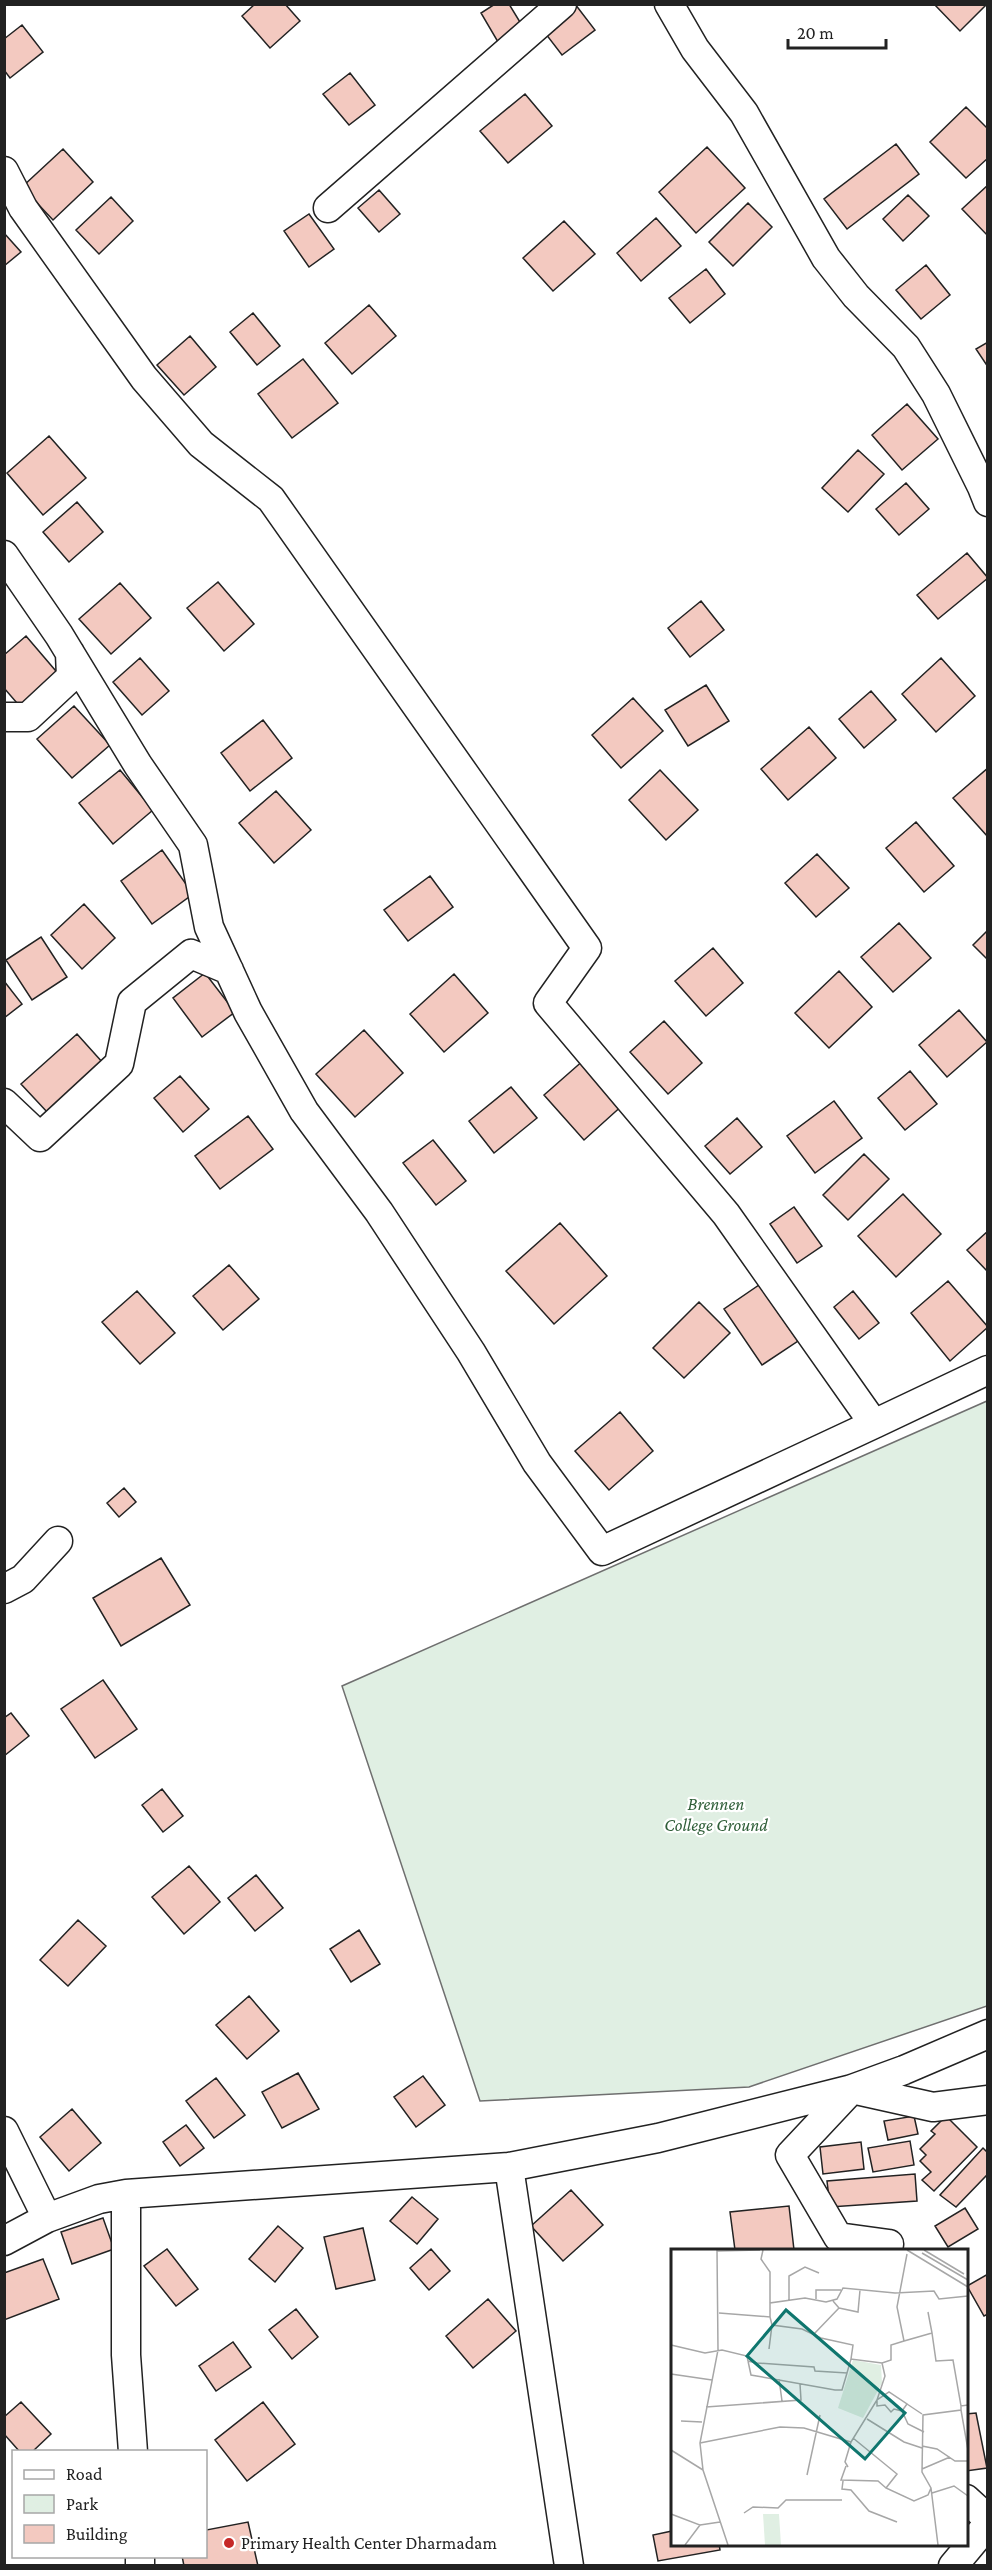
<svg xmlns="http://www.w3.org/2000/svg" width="992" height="2570" font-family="'Crimson Pro',serif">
<rect width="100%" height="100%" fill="#fff"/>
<!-- green -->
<path fill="#e0efe3" stroke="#6f6f6f" stroke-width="1.5" d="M 987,1401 L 987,2006 L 749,2087 L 480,2101 L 342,1686 Z"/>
<!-- building -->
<path fill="#f3c9c0" stroke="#222" stroke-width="1.5" d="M 255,4 L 285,4 L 300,21 L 270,48 L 242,16 Z
M 495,4 L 509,4 L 523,27 L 498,42 L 481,13 Z
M 575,4 L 595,30 L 562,55 L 542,29 Z
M 934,4 L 987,4 L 960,31 Z
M 22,25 L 43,52 L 10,78 L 4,70 L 4,39 Z
M 350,73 L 375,105 L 349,125 L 323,94 Z
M 525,94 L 552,126 L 508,163 L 480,131 Z
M 966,107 L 988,129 L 988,158 L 966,178 L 930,142 Z
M 896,144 L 919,174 L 847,229 L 824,199 Z
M 707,147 L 745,188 L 696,233 L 659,192 Z
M 63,149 L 93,182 L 53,220 L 22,187 Z
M 988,185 L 988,236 L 962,209 Z
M 379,190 L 400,214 L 379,232 L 358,208 Z
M 908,195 L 929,216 L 903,241 L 883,219 Z
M 111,197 L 133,221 L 99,254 L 76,230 Z
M 748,203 L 772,227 L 733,266 L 709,242 Z
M 309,214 L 334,249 L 309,267 L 284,231 Z
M 656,218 L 681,246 L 641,281 L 617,253 Z
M 564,221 L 595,254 L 553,291 L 523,258 Z
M 4,233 L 21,252 L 4,266 Z
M 926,265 L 950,295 L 921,319 L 896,290 Z
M 706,269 L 725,294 L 690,323 L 669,298 Z
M 369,305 L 396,336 L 352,374 L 325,343 Z
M 253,313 L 280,346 L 257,365 L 230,332 Z
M 190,336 L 216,367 L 184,395 L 157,365 Z
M 988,342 L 988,367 L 976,349 Z
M 303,359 L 338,403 L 292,438 L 258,394 Z
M 907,404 L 938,439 L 902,470 L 872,435 Z
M 49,436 L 86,478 L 43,515 L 7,473 Z
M 858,450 L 884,474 L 848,512 L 822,488 Z
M 906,483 L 929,509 L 899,535 L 876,509 Z
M 77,502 L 103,532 L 69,562 L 43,532 Z
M 967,553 L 988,578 L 938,619 L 917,595 Z
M 218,582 L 254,624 L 224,651 L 187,608 Z
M 120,583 L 151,618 L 111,654 L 79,619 Z
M 701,601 L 724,630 L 690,657 L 668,628 Z
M 26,636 L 61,677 L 23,710 L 4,688 L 4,655 Z
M 140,658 L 169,691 L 142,715 L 113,682 Z
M 941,658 L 975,696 L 936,732 L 902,694 Z
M 706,685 L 729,721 L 688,746 L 665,710 Z
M 871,691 L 896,720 L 864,748 L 839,719 Z
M 633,698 L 663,731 L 621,768 L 592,735 Z
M 74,706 L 110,745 L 72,778 L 37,739 Z
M 263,720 L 292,758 L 250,791 L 221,753 Z
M 809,727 L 836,758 L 788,800 L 761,769 Z
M 988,768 L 988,837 L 953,798 Z
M 120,770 L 153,810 L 113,844 L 79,803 Z
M 660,770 L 698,810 L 666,840 L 629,800 Z
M 276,791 L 311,830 L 274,863 L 239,823 Z
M 916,822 L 954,866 L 924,892 L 886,848 Z
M 162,850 L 193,894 L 152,924 L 121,881 Z
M 817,854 L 849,888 L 816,917 L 785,883 Z
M 430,876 L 453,907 L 408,941 L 384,910 Z
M 84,904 L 115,938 L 82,969 L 51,935 Z
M 899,923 L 931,958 L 893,992 L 861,957 Z
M 988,930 L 988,960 L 973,945 Z
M 41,937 L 67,977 L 32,1000 L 6,960 Z
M 713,948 L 743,983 L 706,1016 L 675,981 Z
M 839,971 L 872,1007 L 829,1048 L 795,1013 Z
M 205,973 L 235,1012 L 202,1037 L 173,998 Z
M 454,974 L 488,1013 L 444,1052 L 410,1014 Z
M 4,981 L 22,1004 L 4,1018 Z
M 959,1010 L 987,1042 L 947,1077 L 919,1045 Z
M 664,1021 L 702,1063 L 668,1094 L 630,1052 Z
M 364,1030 L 403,1073 L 355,1117 L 316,1074 Z
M 77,1034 L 103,1063 L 48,1113 L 21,1084 Z
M 585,1059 L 625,1103 L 584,1140 L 544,1095 Z
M 910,1071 L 937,1104 L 905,1130 L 878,1098 Z
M 180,1076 L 209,1109 L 183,1132 L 154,1098 Z
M 511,1087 L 537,1118 L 494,1153 L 469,1121 Z
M 834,1101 L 862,1138 L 815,1173 L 787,1136 Z
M 248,1116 L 273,1149 L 220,1189 L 195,1156 Z
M 737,1118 L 762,1147 L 730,1174 L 705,1146 Z
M 433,1140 L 466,1181 L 436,1205 L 403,1163 Z
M 864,1154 L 889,1179 L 848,1220 L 823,1195 Z
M 903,1194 L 941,1234 L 896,1277 L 858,1236 Z
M 794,1207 L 822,1246 L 797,1263 L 770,1224 Z
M 560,1223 L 607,1276 L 554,1324 L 506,1271 Z
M 988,1231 L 988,1272 L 967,1250 Z
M 229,1265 L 259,1299 L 223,1330 L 193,1296 Z
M 948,1281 L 988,1327 L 950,1361 L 911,1313 Z
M 759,1285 L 798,1341 L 762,1365 L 724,1309 Z
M 137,1291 L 175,1333 L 140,1364 L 102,1322 Z
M 853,1291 L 879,1323 L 859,1339 L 834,1307 Z
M 699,1302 L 730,1333 L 684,1378 L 653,1348 Z
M 620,1412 L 653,1451 L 609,1490 L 575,1451 Z
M 124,1488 L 136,1502 L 119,1517 L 107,1503 Z
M 161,1558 L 190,1605 L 121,1646 L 93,1598 Z
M 103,1680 L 137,1729 L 95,1758 L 61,1709 Z
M 11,1713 L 29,1736 L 4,1756 L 4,1718 Z
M 162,1789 L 183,1816 L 163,1832 L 142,1805 Z
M 189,1866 L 220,1902 L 184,1934 L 152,1897 Z
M 256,1875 L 283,1908 L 255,1931 L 228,1898 Z
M 78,1920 L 106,1946 L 68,1986 L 40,1960 Z
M 359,1930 L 380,1964 L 351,1982 L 330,1949 Z
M 249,1996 L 279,2031 L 247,2059 L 216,2025 Z
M 298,2073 L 319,2109 L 282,2128 L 262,2092 Z
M 423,2076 L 445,2105 L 416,2127 L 394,2097 Z
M 216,2078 L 245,2115 L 214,2138 L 186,2101 Z
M 72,2109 L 101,2143 L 69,2171 L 40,2137 Z
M 914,2116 L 918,2134 L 888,2140 L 884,2121 Z
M 946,2116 L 977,2147 L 934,2191 L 922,2180 L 931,2172 L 920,2161 L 926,2155 L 920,2149 L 935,2134 L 931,2131 Z
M 186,2125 L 204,2148 L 180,2166 L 163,2142 Z
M 910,2141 L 914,2165 L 873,2172 L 868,2148 Z
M 861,2142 L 864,2169 L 823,2174 L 820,2147 Z
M 983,2148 L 988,2153 L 988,2177 L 986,2176 L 956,2207 L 940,2195 Z
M 915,2174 L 917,2201 L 830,2207 L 827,2181 Z
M 571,2190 L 603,2225 L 563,2261 L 531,2226 Z
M 412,2197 L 438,2219 L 417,2244 L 390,2221 Z
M 789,2206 L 794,2250 L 735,2250 L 730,2212 Z
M 965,2208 L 978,2229 L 948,2247 L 935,2226 Z
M 103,2218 L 114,2249 L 72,2264 L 61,2232 Z
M 278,2226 L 303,2248 L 275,2282 L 249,2259 Z
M 363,2228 L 375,2280 L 336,2289 L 324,2237 Z
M 167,2249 L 198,2289 L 176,2306 L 144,2266 Z
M 431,2249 L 450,2271 L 429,2290 L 410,2268 Z
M 43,2259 L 59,2299 L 4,2320 L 4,2273 Z
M 988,2274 L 988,2314 L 984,2316 L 967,2286 Z
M 488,2299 L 516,2331 L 473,2368 L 446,2336 Z
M 296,2309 L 318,2337 L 292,2359 L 269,2330 Z
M 233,2342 L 251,2367 L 216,2391 L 199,2366 Z
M 21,2402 L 51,2434 L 32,2452 L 20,2452 L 4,2434 L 4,2417 Z
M 263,2402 L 295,2444 L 247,2481 L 215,2440 Z
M 976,2413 L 987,2468 L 966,2471 L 966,2414 Z
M 248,2522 L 258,2566 L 184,2566 L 182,2556 L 206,2556 L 206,2530 Z
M 672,2531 L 672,2544 L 719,2544 L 720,2550 L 658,2561 L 653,2535 Z"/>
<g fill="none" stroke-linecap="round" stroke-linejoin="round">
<defs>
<path id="street" d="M 669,4 L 695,49 L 744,113 L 826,258 L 856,296 L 906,347 L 936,394 L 982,487 L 988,502
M 4,171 L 23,208 L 144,378 L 201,444 L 271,499 L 587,948 L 548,1003 L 726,1214 L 874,1424 L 988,1370
M 328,208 L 562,4
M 4,555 L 59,635 L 138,765 L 193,845 L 209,927 L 248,1012 L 304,1111 L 379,1212 L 471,1352 L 537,1463 L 602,1551 L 874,1424
M 4,717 L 28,717 L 71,677 L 70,653
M 4,1103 L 40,1137 L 119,1064 L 132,1002 L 191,954 L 229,970
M 4,1589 L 23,1579 L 58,1541
M 4,2131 L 47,2218 L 99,2199 L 126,2194 L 509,2167 L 658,2138 L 852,2089 L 904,2070 L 988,2034
M 509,2167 L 569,2566
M 126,2194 L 126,2355 L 133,2452
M 4,2241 L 47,2218
M 888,2250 L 889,2244 L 838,2237 L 790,2155 L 852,2089 L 933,2107 L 988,2100
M 966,2499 L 988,2519
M 140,2556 L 140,2566
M 953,2566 L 988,2524"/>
</defs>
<!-- street casing -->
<use href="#street" stroke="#222" stroke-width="31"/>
<!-- street -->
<use href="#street" stroke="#fff" stroke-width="28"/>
</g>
<!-- markers -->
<circle fill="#c62828" stroke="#fff" stroke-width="2" cx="229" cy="2543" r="6"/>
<g text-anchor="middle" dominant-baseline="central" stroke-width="4.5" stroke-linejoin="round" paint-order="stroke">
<!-- park labels -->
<g font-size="18" font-style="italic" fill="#2f5e38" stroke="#fff">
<text x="716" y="1804">Brennen<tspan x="716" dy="21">College Ground</tspan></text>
</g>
<!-- poi labels -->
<g font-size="18" fill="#222" stroke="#fff" text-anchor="start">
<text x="241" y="2543">Primary Health Center Dharmadam</text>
</g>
</g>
<!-- overview -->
<g transform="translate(671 2249)">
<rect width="297" height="297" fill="#fff"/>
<path d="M 182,111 L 210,116 L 211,134 L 192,169 L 167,159 ZM 92,265 L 108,265 L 110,296 L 94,296 Z" fill="#e0efe3"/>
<path fill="none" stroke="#a7a7a7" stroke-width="1.5" d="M 46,1 L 47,101 L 29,194 L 32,221 L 57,296M 92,1 L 90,10 L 99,23 L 99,54M 236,1 L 297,38M 253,1 L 293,25M 46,2 L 89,1M 251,4 L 297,31M 236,5 L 226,58 L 233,92 L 261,84 L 265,112 L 282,111 L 290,157 L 297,156M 145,50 L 145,41 L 170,41M 118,51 L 118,27 L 134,18 L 148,24M 168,59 L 187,63 L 189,41M 257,63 L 261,84M 48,64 L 99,68 L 99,54 L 134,49 L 155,53 L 166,50 L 172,39 L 224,44 L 263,42 L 268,50 L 297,47M 99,68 L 101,76 L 131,80 L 150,89 L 182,96 L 180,110M 143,85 L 168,59 L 162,52M 0,96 L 34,104 L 51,101 L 76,107 L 77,112 L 86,114 L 143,118 L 144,122 L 176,124 L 180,110 L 211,114M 98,100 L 101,76M 77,112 L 80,126 L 164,141 L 171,141 L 176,124M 0,125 L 41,131M 108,130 L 111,152M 236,155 L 251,165M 35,158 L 130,151 L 129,135M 290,161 L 297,201M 231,162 L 236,155 L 218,143 L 206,151 L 206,157 L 214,156 L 220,163 L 223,160 L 231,162 L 237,175 L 253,183M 196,170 L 233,193 L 251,199M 10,172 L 31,173M 182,189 L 226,225 L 215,239 L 243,252 L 257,246 L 260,239 L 251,223 L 252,166 L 290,161 L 290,157M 29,194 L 109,178 L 133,179 L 180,193 L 206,151 L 214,127 L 211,114 L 220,111 L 220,96 L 233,92M 251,197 L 266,200 L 284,212 L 297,212M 0,201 L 32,221M 175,217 L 170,231 L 207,232 L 215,239M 177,218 L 174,213 L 180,193M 251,220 L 279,208M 136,226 L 149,166M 172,232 L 171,240 L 180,241 L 198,262 L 226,273M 260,239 L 267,296M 261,244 L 283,237 L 297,247M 73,264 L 82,258 L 107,259 L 115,251 L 171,251M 0,265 L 29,276 L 14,296M 29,276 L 49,273"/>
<path fill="#0f766e" fill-opacity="0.15" stroke="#0f766e" stroke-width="3" d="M 115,61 L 234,164 L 194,210 L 76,107 Z"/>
<rect width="297" height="297" fill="none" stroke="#222" stroke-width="3"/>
</g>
<!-- border -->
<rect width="992" height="2570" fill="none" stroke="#222222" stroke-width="12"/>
<!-- legend -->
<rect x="12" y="2450" width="195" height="108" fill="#ffffff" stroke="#a7a7a7" stroke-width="1.5"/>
<rect x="24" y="2470" width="30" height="9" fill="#ffffff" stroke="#a7a7a7" stroke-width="1.5"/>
<text x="66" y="2480" font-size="18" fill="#222222">Road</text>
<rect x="24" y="2495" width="30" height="18" fill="#e0efe3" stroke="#a7a7a7" stroke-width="1.5"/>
<text x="66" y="2510" font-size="18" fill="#222222">Park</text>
<rect x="24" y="2525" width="30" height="18" fill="#f3c9c0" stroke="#a7a7a7" stroke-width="1.5"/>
<text x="66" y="2540" font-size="18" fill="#222222">Building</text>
<!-- scale -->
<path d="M788 39v9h98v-9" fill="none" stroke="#222222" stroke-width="3"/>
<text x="797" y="39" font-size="18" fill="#222222" stroke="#ffffff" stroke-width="4.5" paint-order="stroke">20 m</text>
</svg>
